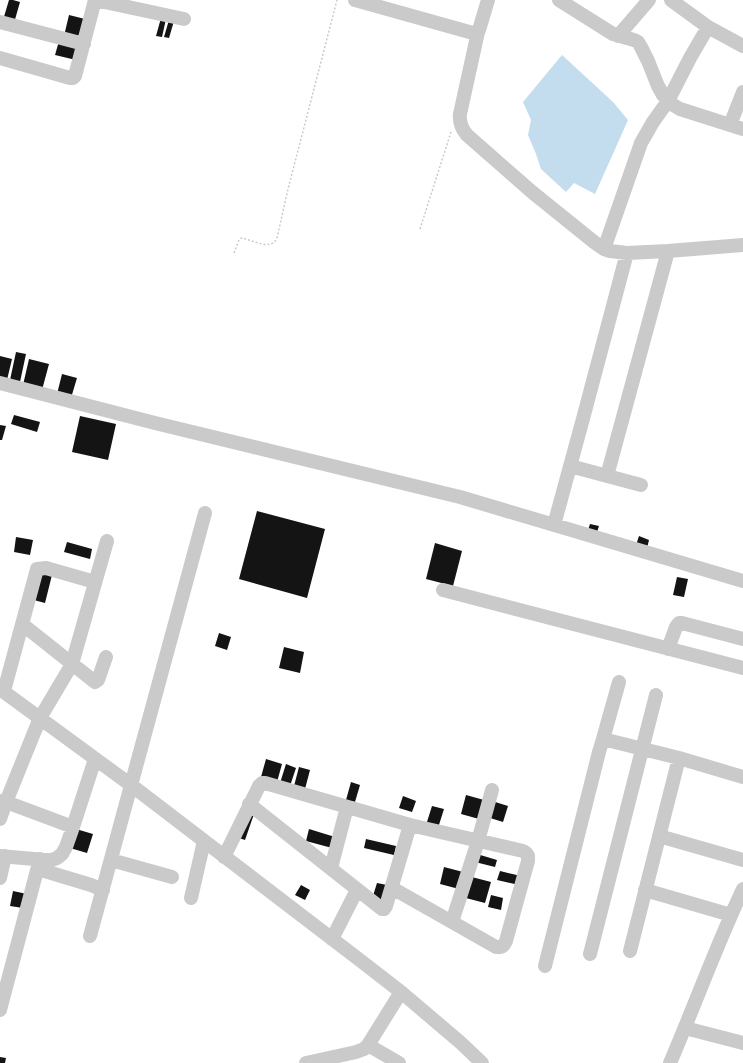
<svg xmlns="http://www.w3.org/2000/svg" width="743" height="1063" font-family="'Golos Text',sans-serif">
<rect width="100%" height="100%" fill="#fff"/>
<!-- water -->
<path fill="#c3dcee" d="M 562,55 L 613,102 L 628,120 L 595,194 L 574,183 L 566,192 L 541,169 L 536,154 L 528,135 L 531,120 L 523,102 Z"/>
<!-- building -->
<path fill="#141414" d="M 9,0 L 13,0 L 20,2 L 14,23 L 3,20 Z
M 69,15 L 85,19 L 80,40 L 64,36 Z
M 161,18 L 166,19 L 162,37 L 156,36 Z
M 169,20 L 174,21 L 169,38 L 164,37 Z
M 59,41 L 80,46 L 76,60 L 55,55 Z
M 16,352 L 26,354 L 20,382 L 10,380 Z
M 0,356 L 12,359 L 7,380 L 0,378 Z
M 29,359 L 49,364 L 42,390 L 23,385 Z
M 62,374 L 77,378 L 71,398 L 57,394 Z
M 14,415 L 40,422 L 37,432 L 11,424 Z
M 80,416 L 116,424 L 108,460 L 72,452 Z
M 0,425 L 6,426 L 2,440 L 0,440 Z
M 257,511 L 325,529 L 307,598 L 239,579 Z
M 590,524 L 599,526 L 597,532 L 588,530 Z
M 639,536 L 649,540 L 647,548 L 636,545 Z
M 16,537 L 33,540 L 30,555 L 14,552 Z
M 67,542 L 92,549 L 90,559 L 64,552 Z
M 435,543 L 462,551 L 453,586 L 426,579 Z
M 37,571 L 52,575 L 45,603 L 30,599 Z
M 677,577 L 688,579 L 684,597 L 673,595 Z
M 219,633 L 231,637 L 227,650 L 215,646 Z
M 284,647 L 304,652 L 300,673 L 279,668 Z
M 266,759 L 282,764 L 277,782 L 261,777 Z
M 286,764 L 296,768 L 290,786 L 280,783 Z
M 299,767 L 310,770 L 305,789 L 294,786 Z
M 351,782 L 360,785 L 355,802 L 346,800 Z
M 466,795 L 484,800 L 479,819 L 461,814 Z
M 403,796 L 416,801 L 412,812 L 399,808 Z
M 492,801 L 508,806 L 503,822 L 487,817 Z
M 432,806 L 444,809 L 438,828 L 426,825 Z
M 248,812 L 254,814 L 245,840 L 239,838 Z
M 76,829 L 93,834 L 87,853 L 70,848 Z
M 309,829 L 335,837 L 332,848 L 306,841 Z
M 366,839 L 396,846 L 394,855 L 364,848 Z
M 477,854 L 497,860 L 495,867 L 475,862 Z
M 444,867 L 463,872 L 459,889 L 440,884 Z
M 500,871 L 521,876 L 519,885 L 497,880 Z
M 468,876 L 491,882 L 485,903 L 462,897 Z
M 377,883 L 387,885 L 382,902 L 372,899 Z
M 301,885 L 310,890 L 305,900 L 295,895 Z
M 13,891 L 27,894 L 23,908 L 10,906 Z
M 491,895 L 503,898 L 501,910 L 488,907 Z
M 0,1057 L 6,1058 L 5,1063 L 0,1063 Z"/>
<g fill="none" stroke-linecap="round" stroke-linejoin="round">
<!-- path -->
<path stroke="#cacaca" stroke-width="1.5" stroke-dasharray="2 2" stroke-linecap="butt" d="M 420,229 L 451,132
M 234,253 L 239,240 L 241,238 C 251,239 271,252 277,238 L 288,189 L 337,0"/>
<!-- minor -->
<path stroke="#cacaca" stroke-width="14" d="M 95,0 L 184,19
M 355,0 L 473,33 L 478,32 L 479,30 L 488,0
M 559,0 L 613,34 L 634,40 L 638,42 L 641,47 L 648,61 L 658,86 L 663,95 L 670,103 L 680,109 L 743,129
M 671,0 L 708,27 L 743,46
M 0,22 L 84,44
M 478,32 L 460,114 C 459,122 462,129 467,135 L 532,192 L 594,242 L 604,249 L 610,251 L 627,253 L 668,251 L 743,245
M 618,36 L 649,0
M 0,58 L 70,78 L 73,78 L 75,76 L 95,0
M 730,125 L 743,92
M 604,249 L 641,143 L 653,122 L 668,101 L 690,58 L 708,27
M 0,383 L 155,423 L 460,497 L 743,581
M 570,466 L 641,485
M 607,476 L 668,251
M 554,525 L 584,415 L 627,253
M 443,590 L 743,668
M 22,624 L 95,682 L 98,680 L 106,657
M 668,649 L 676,627 L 679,623 L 682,623 L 743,639
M 0,689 L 131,785 L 361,961 L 401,992 L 461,1043 L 482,1063
M 4,691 L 37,569 L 46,568 L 95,582
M 603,739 L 619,682
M 0,801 L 6,802 L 40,718 L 72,664 L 107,541
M 249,804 L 382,909 L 384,909 L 386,906 L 410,825
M 0,819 L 6,802 L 73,827
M 659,836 L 743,860
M 0,856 L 45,860 L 52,860 L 57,858 L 62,854 L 66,847 L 73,827 L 95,759
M 224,857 L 259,786 L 262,783 L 265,783 L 410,825 L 523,851 L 526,853 L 528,856 L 528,861 L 506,941 C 504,946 501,948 496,947 L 452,922 L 478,841 L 492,790
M 111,860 L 172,877
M 331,868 L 347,807
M 38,869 L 91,885 L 103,890
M 0,878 L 5,856
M 392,888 L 452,922
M 645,890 L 731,915
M 191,898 L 204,841
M 90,936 L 205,513
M 332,939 L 357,890
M 630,951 L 679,758
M 590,954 L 656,695
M 545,966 L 599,752 L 603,739 L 679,758 L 743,777
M 0,1010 L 40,859
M 685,1028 L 743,1043
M 368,1045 L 399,1063
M 306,1063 L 356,1052 L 364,1049 L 368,1045 L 401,992
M 670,1063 C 695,1005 716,946 743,889"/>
</g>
</svg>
